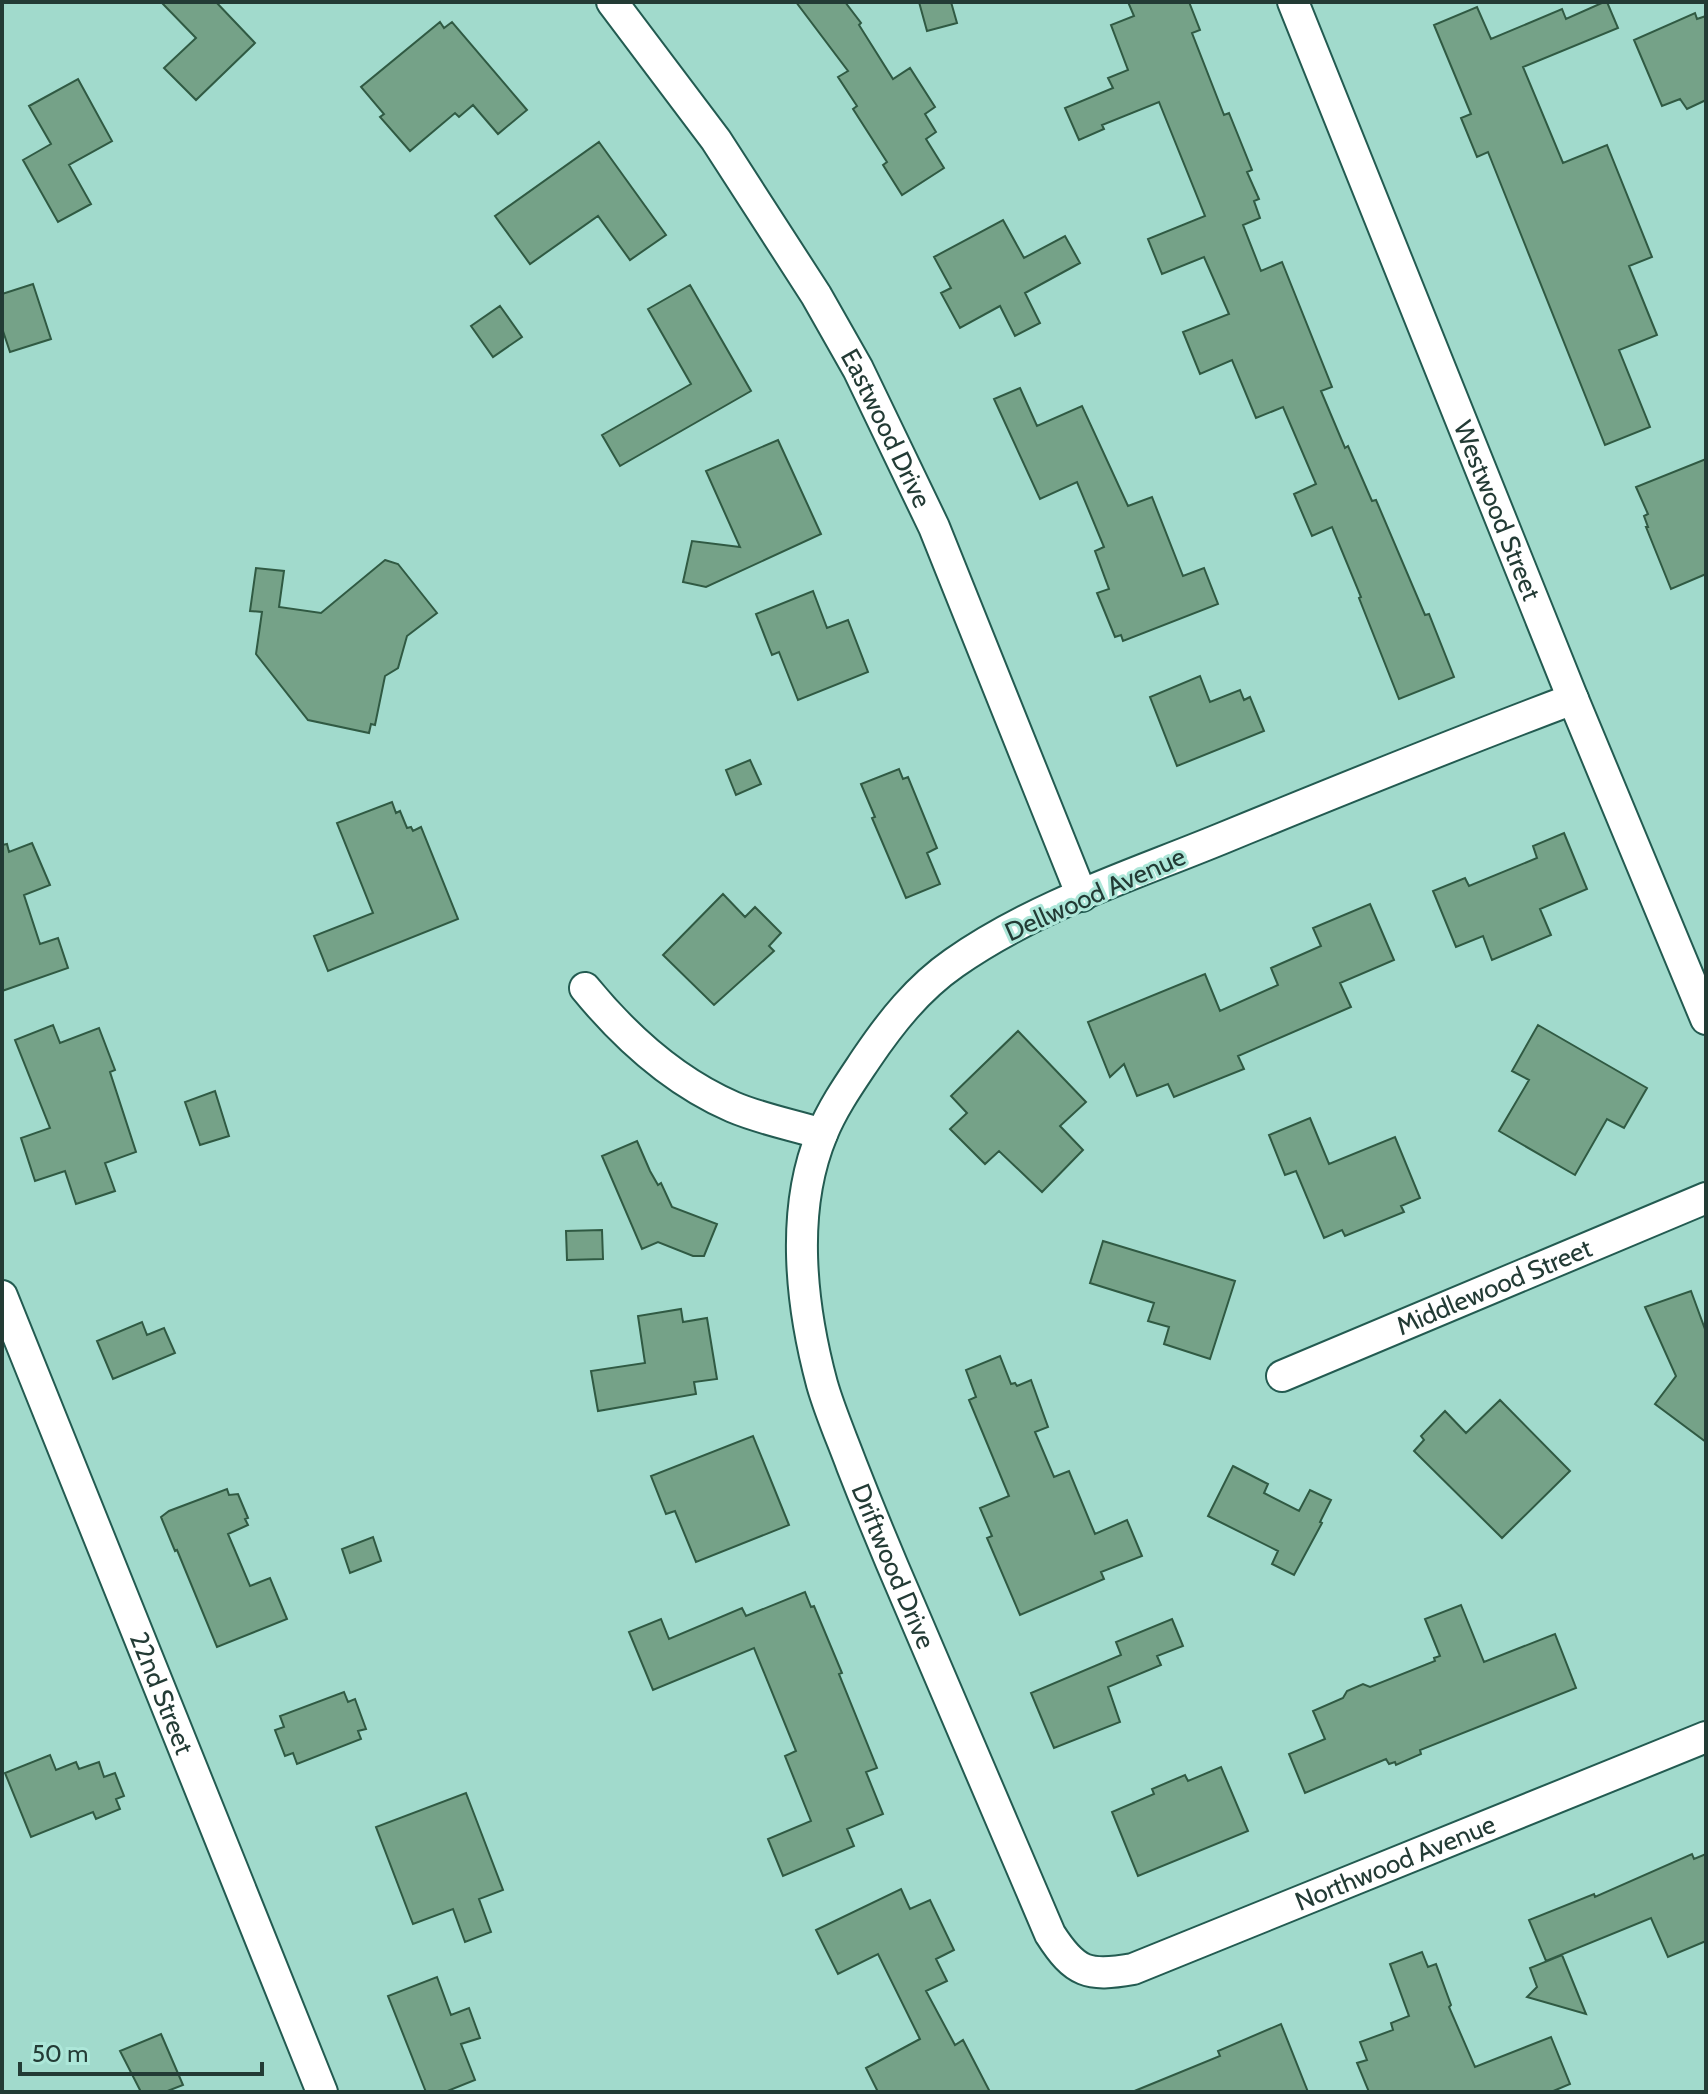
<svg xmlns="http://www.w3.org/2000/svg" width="1708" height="2094" font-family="Cabin,sans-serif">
<rect width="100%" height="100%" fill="#a1dacc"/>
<!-- building -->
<path fill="#75a288" stroke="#305a43" stroke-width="2" d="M 161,2 L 216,2 L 255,43 L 196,100 L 164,68 L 196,38 Z
M 796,2 L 845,2 L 861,23 L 859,25 L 893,79 L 910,68 L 935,107 L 925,114 L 936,132 L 926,139 L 944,168 L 902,195 L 883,165 L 887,162 L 853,109 L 857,106 L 838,77 L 848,71 Z
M 919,2 L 951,2 L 957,23 L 927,31 Z
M 1128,2 L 1189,2 L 1200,30 L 1192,33 L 1224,115 L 1229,113 L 1252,170 L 1247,172 L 1259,199 L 1254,201 L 1260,218 L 1243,225 L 1261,271 L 1282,262 L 1332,387 L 1321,391 L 1345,448 L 1348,446 L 1372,501 L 1376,500 L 1425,615 L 1429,614 L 1454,677 L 1399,699 L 1359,598 L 1361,597 L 1332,527 L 1312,536 L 1294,494 L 1316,484 L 1283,407 L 1256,418 L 1232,360 L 1200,374 L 1183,332 L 1229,314 L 1204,257 L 1162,274 L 1148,239 L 1205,216 L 1159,102 L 1102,125 L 1104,129 L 1079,140 L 1065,108 L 1113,88 L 1108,78 L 1128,70 L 1111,25 L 1134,16 Z
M 1604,2 L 1607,2 L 1618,28 L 1523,67 L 1563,163 L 1607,145 L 1652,257 L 1629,266 L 1657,335 L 1619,350 L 1650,427 L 1605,445 L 1488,152 L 1477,157 L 1461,118 L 1471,114 L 1434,25 L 1477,7 L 1491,39 L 1562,9 L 1566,19 Z
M 1695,13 L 1697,19 L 1706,16 L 1706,100 L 1687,109 L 1680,99 L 1662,106 L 1634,40 Z
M 440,22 L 444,28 L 452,22 L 527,110 L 498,134 L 473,105 L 459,117 L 455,113 L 410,151 L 380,117 L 384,114 L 361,87 Z
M 78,79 L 112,141 L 69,165 L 91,204 L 58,222 L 23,160 L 51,144 L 29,106 Z
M 599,142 L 666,235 L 630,260 L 598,216 L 530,264 L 495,216 Z
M 1003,220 L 1024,258 L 1065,236 L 1080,263 L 1025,293 L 1040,323 L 1015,336 L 1000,306 L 960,328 L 941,293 L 951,288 L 934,257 Z
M 33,284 L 51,339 L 10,352 L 2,328 L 2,294 Z
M 690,285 L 751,391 L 620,466 L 602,435 L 691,384 L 648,309 Z
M 500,306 L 522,337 L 493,357 L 471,326 Z
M 1020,388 L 1037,426 L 1082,406 L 1128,506 L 1152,497 L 1183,576 L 1204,568 L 1218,604 L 1123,641 L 1121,635 L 1115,637 L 1097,593 L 1109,589 L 1095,551 L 1104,547 L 1077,482 L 1040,499 L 994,399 Z
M 778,440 L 821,534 L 706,587 L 683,582 L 692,541 L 740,547 L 706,471 Z
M 1706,459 L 1706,574 L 1671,589 L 1646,527 L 1648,527 L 1644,516 L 1648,514 L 1636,487 Z
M 385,560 L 398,564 L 437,613 L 407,636 L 398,668 L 385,676 L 375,725 L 371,724 L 369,733 L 308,720 L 256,654 L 262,612 L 250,611 L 256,568 L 284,571 L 279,607 L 321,613 Z
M 813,591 L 827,628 L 848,620 L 868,672 L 798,700 L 779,652 L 772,655 L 756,614 Z
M 1200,676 L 1210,702 L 1240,690 L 1244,700 L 1250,697 L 1264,731 L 1177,766 L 1150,697 Z
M 750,760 L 761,784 L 736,795 L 726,770 Z
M 899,769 L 903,779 L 908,777 L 937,848 L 927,853 L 940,884 L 906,898 L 872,818 L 875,817 L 861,784 Z
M 392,802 L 396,813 L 400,811 L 407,828 L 411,827 L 413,831 L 421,827 L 458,919 L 328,971 L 314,936 L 373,913 L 337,823 Z
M 1564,833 L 1587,889 L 1540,909 L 1551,935 L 1492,960 L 1483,936 L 1456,947 L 1433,891 L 1465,878 L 1469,886 L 1537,858 L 1533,846 Z
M 32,843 L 50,885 L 24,895 L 40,944 L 58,938 L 68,968 L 2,991 L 2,845 L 7,844 L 9,852 Z
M 723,894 L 745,917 L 755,907 L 781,933 L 769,946 L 774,951 L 714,1005 L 663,955 Z
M 1370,904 L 1394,960 L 1340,983 L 1351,1007 L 1238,1056 L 1244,1069 L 1174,1097 L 1168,1084 L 1137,1096 L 1124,1064 L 1110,1077 L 1088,1022 L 1205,974 L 1220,1011 L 1278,985 L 1271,968 L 1321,946 L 1313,928 Z
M 53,1025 L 60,1043 L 99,1028 L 115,1070 L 110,1072 L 136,1152 L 105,1163 L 115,1191 L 76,1204 L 65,1171 L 35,1181 L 21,1138 L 50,1128 L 15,1040 Z
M 1538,1025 L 1647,1088 L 1624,1128 L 1607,1119 L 1575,1175 L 1499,1131 L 1529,1080 L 1512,1071 Z
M 1018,1031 L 1086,1102 L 1060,1126 L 1083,1150 L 1042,1192 L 999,1151 L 985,1164 L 950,1129 L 967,1113 L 951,1096 Z
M 215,1091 L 229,1136 L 200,1145 L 185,1102 Z
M 1310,1118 L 1329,1164 L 1395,1137 L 1420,1198 L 1401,1206 L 1404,1212 L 1345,1236 L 1342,1230 L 1324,1238 L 1296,1171 L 1285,1175 L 1269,1135 Z
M 637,1141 L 650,1171 L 658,1185 L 661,1183 L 672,1207 L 717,1224 L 704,1256 L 693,1256 L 658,1242 L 642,1249 L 602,1156 Z
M 602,1230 L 603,1259 L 567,1260 L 566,1231 Z
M 1103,1241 L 1235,1281 L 1210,1359 L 1164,1344 L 1169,1327 L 1148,1321 L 1154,1303 L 1090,1283 Z
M 1691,1291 L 1706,1332 L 1706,1442 L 1655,1404 L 1676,1376 L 1645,1307 Z
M 681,1309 L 683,1322 L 707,1318 L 717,1379 L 694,1382 L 696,1394 L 598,1411 L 591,1371 L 645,1363 L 638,1316 Z
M 142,1322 L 147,1335 L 164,1328 L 175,1353 L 113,1379 L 97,1341 Z
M 1000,1356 L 1011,1384 L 1015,1383 L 1017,1386 L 1031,1380 L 1048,1427 L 1035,1432 L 1054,1477 L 1069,1471 L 1095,1534 L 1127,1520 L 1142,1556 L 1101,1572 L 1104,1579 L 1020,1615 L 987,1538 L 992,1536 L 980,1508 L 1009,1496 L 969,1400 L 976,1397 L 966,1370 Z
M 1500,1400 L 1570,1471 L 1502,1538 L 1414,1451 L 1424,1440 L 1421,1436 L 1445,1411 L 1466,1433 Z
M 753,1436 L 789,1525 L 696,1562 L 675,1511 L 666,1514 L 651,1476 Z
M 1233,1466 L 1268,1484 L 1264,1493 L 1299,1511 L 1310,1490 L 1331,1500 L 1320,1522 L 1322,1523 L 1294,1575 L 1272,1564 L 1278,1551 L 1208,1516 Z
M 227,1489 L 229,1495 L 238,1494 L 248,1518 L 245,1519 L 248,1525 L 228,1534 L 250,1586 L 270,1578 L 287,1619 L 217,1647 L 177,1550 L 175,1551 L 161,1517 L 169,1511 Z
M 373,1537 L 381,1561 L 350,1573 L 342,1549 Z
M 805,1592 L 811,1607 L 814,1606 L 842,1673 L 839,1674 L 877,1768 L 866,1772 L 883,1814 L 847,1829 L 854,1846 L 783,1876 L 768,1839 L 811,1821 L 785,1756 L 796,1751 L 754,1648 L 653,1690 L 629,1632 L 661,1619 L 669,1639 L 742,1608 L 746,1616 Z
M 1461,1605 L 1484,1662 L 1555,1634 L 1576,1688 L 1420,1750 L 1421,1754 L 1396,1765 L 1395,1762 L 1389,1764 L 1386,1759 L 1305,1793 L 1289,1754 L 1325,1739 L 1313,1711 L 1343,1698 L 1347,1691 L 1363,1684 L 1370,1687 L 1435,1661 L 1434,1658 L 1440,1656 L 1425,1619 Z
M 1172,1619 L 1183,1646 L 1157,1656 L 1161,1665 L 1108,1687 L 1120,1722 L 1054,1748 L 1031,1693 L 1121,1655 L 1116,1642 Z
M 344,1692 L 348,1702 L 355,1699 L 366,1729 L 358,1731 L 361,1739 L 297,1764 L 293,1753 L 285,1756 L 275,1730 L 284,1727 L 280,1716 Z
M 50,1755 L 56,1770 L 76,1762 L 79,1769 L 99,1762 L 104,1777 L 115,1773 L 124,1796 L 116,1799 L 120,1809 L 96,1819 L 93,1812 L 31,1837 L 5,1773 Z
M 1221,1767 L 1248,1831 L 1138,1876 L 1112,1812 L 1154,1794 L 1152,1789 L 1185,1775 L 1188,1781 Z
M 466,1793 L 503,1890 L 479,1899 L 491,1932 L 465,1942 L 453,1909 L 413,1924 L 376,1827 Z
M 1692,1854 L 1694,1859 L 1706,1854 L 1706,1941 L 1668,1957 L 1651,1918 L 1546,1961 L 1529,1920 L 1594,1894 L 1595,1897 Z
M 901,1889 L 910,1909 L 930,1900 L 954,1950 L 936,1959 L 947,1981 L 926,1991 L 955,2045 L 963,2040 L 990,2092 L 878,2092 L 866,2068 L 920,2039 L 878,1954 L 838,1974 L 816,1930 Z
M 1422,1952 L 1428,1967 L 1436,1964 L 1451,2005 L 1449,2007 L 1475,2067 L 1551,2037 L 1570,2084 L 1551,2092 L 1369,2092 L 1357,2063 L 1367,2060 L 1360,2042 L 1393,2030 L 1391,2023 L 1409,2016 L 1390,1964 Z
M 1562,1955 L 1586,2014 L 1527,1997 L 1537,1987 L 1530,1968 Z
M 437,1977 L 451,2015 L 469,2008 L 480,2038 L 461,2044 L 475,2080 L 445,2092 L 426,2092 L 388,1996 Z
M 1281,2024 L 1308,2092 L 1132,2092 L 1220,2056 L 1218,2051 Z
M 161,2034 L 183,2085 L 165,2092 L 141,2092 L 120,2051 Z"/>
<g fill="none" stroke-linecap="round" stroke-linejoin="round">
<defs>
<g id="street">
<path id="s1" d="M 612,2 L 716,140 L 816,295 L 858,369 L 934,527 L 1082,896"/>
<path id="s2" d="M 1293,2 L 1573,699 L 1706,1019"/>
<path id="s3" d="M 1573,699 C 1456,743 1340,790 1223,838 C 1133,875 1035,906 954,963 C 918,988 891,1022 866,1059 C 850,1083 833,1107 822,1134 C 790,1211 801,1306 822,1384 C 830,1412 842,1439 852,1466 C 870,1512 889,1558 909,1604 C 956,1714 1003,1824 1050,1934 C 1075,1973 1088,1977 1133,1969 L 1706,1737"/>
<path d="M 585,988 C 626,1038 673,1081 733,1107 C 761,1119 793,1125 822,1134"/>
<path id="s4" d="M 2,1296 L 322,2092"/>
<path id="s5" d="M 1282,1376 L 1706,1198"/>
</g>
</defs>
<!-- street casing -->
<use href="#street" stroke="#235b51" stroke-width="34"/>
<!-- street -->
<use href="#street" stroke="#fff" stroke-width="30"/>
</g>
<g text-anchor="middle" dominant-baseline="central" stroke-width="6" stroke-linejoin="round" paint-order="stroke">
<!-- street labels -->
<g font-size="26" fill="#233b35" stroke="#ade7d9">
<text stroke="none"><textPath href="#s1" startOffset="508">Eastwood Drive</textPath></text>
<text stroke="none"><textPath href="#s2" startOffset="548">Westwood Street</textPath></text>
<text transform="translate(1095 894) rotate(-24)">Dellwood Avenue</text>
<text stroke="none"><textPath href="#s5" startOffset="230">Middlewood Street</textPath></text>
<text stroke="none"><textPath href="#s3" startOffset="1342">Driftwood Drive</textPath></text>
<text stroke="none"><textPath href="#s4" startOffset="428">22nd Street</textPath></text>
<text stroke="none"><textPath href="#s3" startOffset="2124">Northwood Avenue</textPath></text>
</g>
</g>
<!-- border -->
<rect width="1708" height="2094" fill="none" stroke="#233b35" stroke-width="8"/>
<!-- scale -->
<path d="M20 2062v12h242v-12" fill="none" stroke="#233b35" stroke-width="4"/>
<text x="32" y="2062" font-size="24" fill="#233b35" stroke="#ade7d9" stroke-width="6" paint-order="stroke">50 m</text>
</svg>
